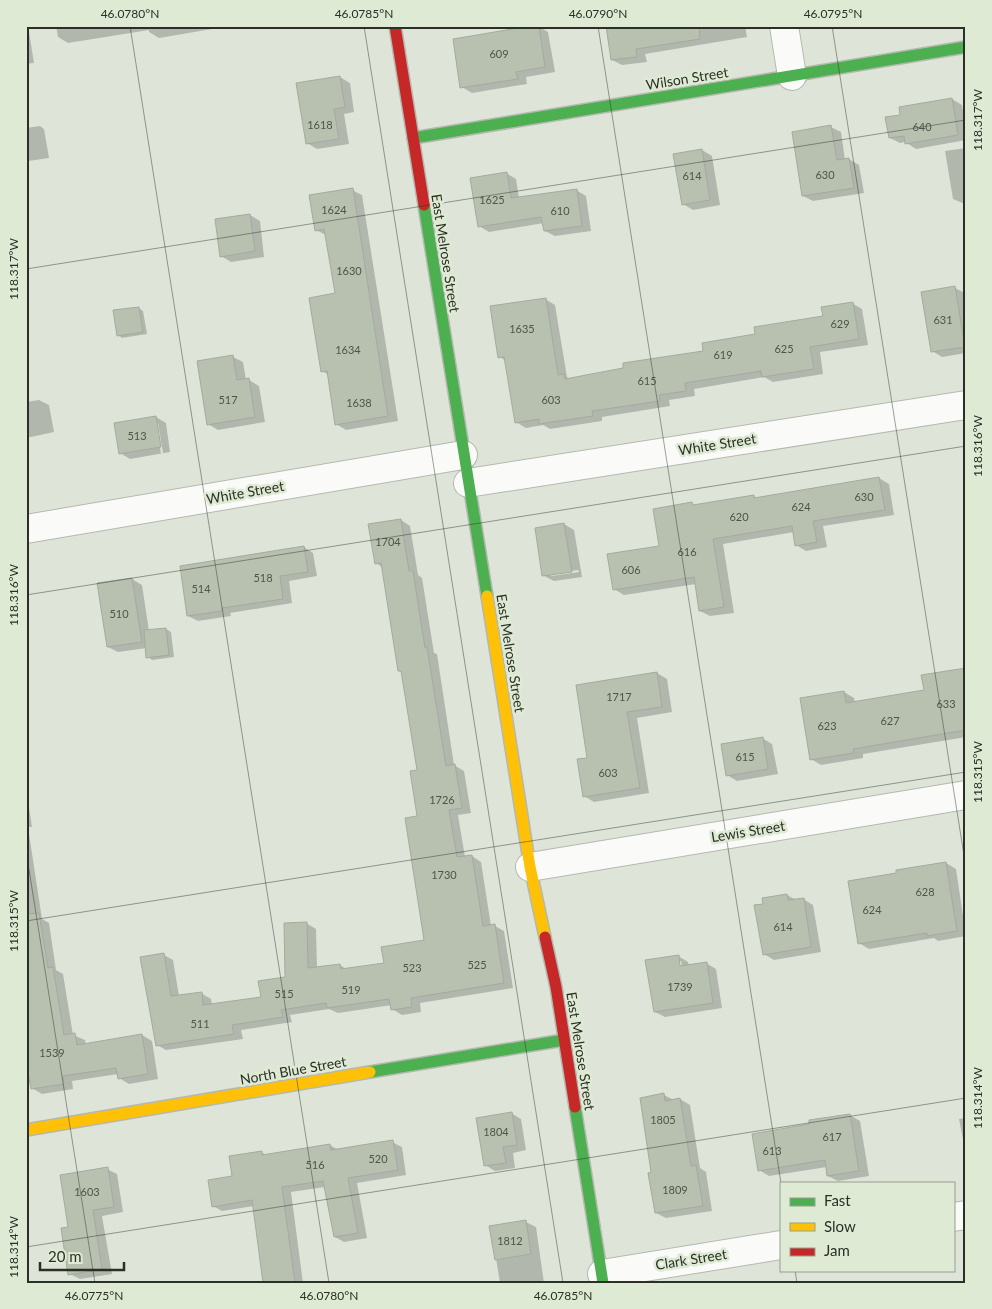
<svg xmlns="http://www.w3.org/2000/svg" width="992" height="1309" font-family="Lato,sans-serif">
<rect width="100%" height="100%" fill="#dee5d8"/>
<!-- shadow -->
<path fill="#0003" fill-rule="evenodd" d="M 56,26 L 218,26 L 218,28 L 159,38 L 149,32 L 149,30 L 68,43 L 58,37 Z
M 538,26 L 548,32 L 555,72 L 526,77 L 527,84 L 472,93 L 462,87 Z
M 607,26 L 745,26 L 747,37 L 645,54 L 647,62 L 622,65 L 612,60 Z
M 26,31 L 29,32 L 34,63 L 26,64 Z
M 340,77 L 350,83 L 354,112 L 344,114 L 349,144 L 317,149 L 307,143 Z
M 952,99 L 962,105 L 966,128 L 966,140 L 916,149 L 905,142 L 900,143 L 890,138 L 902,116 L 900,108 Z
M 40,126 L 44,129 L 49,158 L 28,161 L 26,160 L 26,128 Z
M 831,127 L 841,132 L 845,160 L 849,159 L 859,165 L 864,193 L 813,201 L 803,196 Z
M 966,148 L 966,207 L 965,204 L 953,199 L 945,151 Z
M 702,150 L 712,156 L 720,205 L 693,210 L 683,204 Z
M 506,173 L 516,179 L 519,198 L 576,190 L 586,196 L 591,231 L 555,236 L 545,231 L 544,223 L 489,232 L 479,226 Z
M 352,190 L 362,195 L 398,421 L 346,430 L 336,424 L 329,375 L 322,371 L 336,294 L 326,235 L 316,230 Z
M 250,215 L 260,221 L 264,257 L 231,262 L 221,256 Z
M 955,288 L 965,293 L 966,299 L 966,353 L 942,357 L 932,351 Z
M 545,299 L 555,305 L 567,377 L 570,379 L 705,352 L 757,335 L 824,317 L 852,303 L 862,309 L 868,345 L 820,352 L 823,374 L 773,382 L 764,377 L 694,389 L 695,396 L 669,400 L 670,406 L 602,417 L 602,421 L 550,429 L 543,425 L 526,428 L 516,422 L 506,361 L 500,357 Z
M 139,308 L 143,311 L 147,334 L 122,338 L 118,335 Z
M 233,357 L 243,362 L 246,380 L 249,380 L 259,386 L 265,422 L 218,430 L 208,424 Z
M 39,400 L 49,405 L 54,432 L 26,438 L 26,402 Z
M 156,417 L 166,423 L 170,452 L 130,459 L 120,453 ZM 156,423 L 158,423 L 163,453 L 161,454 Z
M 879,478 L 889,484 L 894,515 L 823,526 L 827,547 L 806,551 L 796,545 L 794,532 L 723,544 L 734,613 L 710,616 L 700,611 L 696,584 L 624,595 L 614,589 L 660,547 L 692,504 L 696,506 L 754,496 L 757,498 Z
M 401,520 L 410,526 L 418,575 L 422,578 L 434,653 L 437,654 L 454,765 L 464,771 L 471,813 L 458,815 L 465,857 L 472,856 L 481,862 L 491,926 L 495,926 L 504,931 L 513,988 L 420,1003 L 421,1012 L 402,1015 L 392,1009 L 392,1005 L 338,1013 L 329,1009 L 290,1015 L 292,1022 L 241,1030 L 243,1039 L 166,1050 L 157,1045 L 164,955 L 173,960 L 179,996 L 201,993 L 211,999 L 212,1005 L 262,998 L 287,978 L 306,923 L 316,929 L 317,968 L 340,965 L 348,970 L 385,964 L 425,942 L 419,817 L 418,771 L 403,673 L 399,671 L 382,567 L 376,563 Z
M 564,524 L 574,530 L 582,577 L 554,581 L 544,576 L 536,529 ZM 578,570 L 579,572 L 551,576 L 551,574 Z
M 304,547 L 313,553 L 317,576 L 289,581 L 292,603 L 230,613 L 231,616 L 198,621 L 188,616 Z
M 132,579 L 142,585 L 149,631 L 166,629 L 171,632 L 174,657 L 152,660 L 148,657 L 147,648 L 118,652 L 108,647 Z
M 966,670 L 966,737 L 863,754 L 863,758 L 821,765 L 811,759 L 844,692 L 854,698 L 855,703 L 925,691 Z
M 657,673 L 667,679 L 672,712 L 637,718 L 649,793 L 594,802 L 584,796 L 589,759 Z
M 762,738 L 772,744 L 778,774 L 737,781 L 727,775 Z
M 26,789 L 32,827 L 28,827 L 42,919 L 49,923 L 56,970 L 63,974 L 73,1035 L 85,1040 L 86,1045 L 142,1035 L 152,1041 L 158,1079 L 129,1084 L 119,1078 L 118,1074 L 72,1081 L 73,1089 L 42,1094 L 32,1088 L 26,1055 Z
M 946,863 L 956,869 L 966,936 L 938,941 L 934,938 L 869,949 L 859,943 L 898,874 Z
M 787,895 L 796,900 L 803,899 L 813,905 L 821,952 L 774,960 L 764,954 L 764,905 Z
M 678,956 L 688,962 L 689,966 L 706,963 L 716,969 L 722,1008 L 665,1017 L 655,1012 ZM 679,961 L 681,961 L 683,972 L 680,972 Z
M 664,1095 L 674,1100 L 680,1099 L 690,1105 L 700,1168 L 706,1172 L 712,1211 L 666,1218 L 656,1213 L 653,1173 Z
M 511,1113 L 521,1119 L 526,1150 L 513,1153 L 515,1168 L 495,1171 L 485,1165 Z
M 850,1115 L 860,1121 L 869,1176 L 838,1181 L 828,1176 L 827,1167 L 769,1176 L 759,1170 L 811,1125 Z
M 966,1118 L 966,1155 L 959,1119 Z
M 392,1142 L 402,1147 L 406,1175 L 357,1183 L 367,1238 L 344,1242 L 335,1237 L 325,1187 L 291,1192 L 303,1283 L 264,1283 L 254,1206 L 222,1211 L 213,1206 L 233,1177 L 261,1152 L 268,1156 L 330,1145 L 338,1150 Z
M 107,1169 L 117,1174 L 123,1212 L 102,1216 L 112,1274 L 80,1279 L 70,1274 L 69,1228 Z
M 526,1222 L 536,1227 L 544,1283 L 500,1283 L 491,1227 Z"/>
<!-- building -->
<path fill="#b8c1af" stroke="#a4aaa0" d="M 530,26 L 539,26 L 545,67 L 516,72 L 518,79 L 460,88 L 453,39 Z
M 606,26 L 699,26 L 700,39 L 636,49 L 637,57 L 611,60 Z
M 340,76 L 345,107 L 334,109 L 339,139 L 306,144 L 296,83 Z
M 952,98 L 958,135 L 905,144 L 904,136 L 889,138 L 885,117 L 900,115 L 899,107 Z
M 831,125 L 837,160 L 849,158 L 854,188 L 802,196 L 792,132 Z
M 702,149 L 710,200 L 682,205 L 673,154 Z
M 507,172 L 511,198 L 577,189 L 582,226 L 544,231 L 541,217 L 478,227 L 470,178 Z
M 353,188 L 388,416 L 335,425 L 327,371 L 321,372 L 309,298 L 335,293 L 324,229 L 315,231 L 309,195 Z
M 250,214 L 255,251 L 220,257 L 215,219 Z
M 955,286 L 965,347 L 931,352 L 921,292 Z
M 546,298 L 558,375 L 564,374 L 565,379 L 623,368 L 623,363 L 703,351 L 702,343 L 755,334 L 754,327 L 823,316 L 821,307 L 853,302 L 859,339 L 810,347 L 814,369 L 762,377 L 761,371 L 685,383 L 686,391 L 659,395 L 660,401 L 592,411 L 593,416 L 539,424 L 539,419 L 515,423 L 504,357 L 498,358 L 490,306 Z
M 139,307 L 143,332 L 117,336 L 113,310 Z
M 233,355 L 237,380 L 249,378 L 255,417 L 207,425 L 197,361 Z
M 156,416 L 161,447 L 119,454 L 114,423 Z
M 879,477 L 885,510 L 813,521 L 817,542 L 795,546 L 792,526 L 713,539 L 724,607 L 699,611 L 694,577 L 613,590 L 607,554 L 659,546 L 653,509 L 692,502 L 693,505 L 754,495 L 754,498 Z
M 401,519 L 409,571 L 413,571 L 425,648 L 427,647 L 446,766 L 455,764 L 462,808 L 449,810 L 457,857 L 472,855 L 483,926 L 495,924 L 504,983 L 411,998 L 412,1007 L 391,1010 L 389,999 L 327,1008 L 326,1003 L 281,1010 L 283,1017 L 232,1025 L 234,1034 L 156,1046 L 140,957 L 164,953 L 171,996 L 202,992 L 203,1005 L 261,997 L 258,981 L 285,977 L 284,923 L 307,922 L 308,968 L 340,964 L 341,969 L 384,963 L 381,947 L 424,940 L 405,818 L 417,816 L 410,771 L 417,770 L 401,671 L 398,671 L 381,563 L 375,564 L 368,524 Z
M 564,523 L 572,572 L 542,576 L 535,528 Z
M 304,546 L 308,572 L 280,576 L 283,599 L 222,608 L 222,611 L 187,616 L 180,566 Z
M 132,578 L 142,642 L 107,647 L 97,583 Z
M 166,628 L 169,655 L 146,658 L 144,630 Z
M 966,668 L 966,730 L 853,749 L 854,753 L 810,760 L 800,698 L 844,691 L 846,703 L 924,690 L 921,675 Z
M 657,672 L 662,707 L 627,712 L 640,788 L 583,797 L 577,759 L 587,758 L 576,685 Z
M 763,737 L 768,769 L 726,776 L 721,744 Z
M 946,862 L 957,931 L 927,936 L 927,933 L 858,944 L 848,881 L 896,873 L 896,870 Z
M 787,894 L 788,900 L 804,898 L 811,947 L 763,955 L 754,905 L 763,904 L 762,898 Z
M 39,913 L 48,968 L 53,967 L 64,1035 L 75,1033 L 77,1045 L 142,1034 L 148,1074 L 118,1079 L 116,1068 L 63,1076 L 64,1084 L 31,1089 L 26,1063 L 26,914 Z
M 679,955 L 680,966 L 707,962 L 713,1003 L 654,1012 L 645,960 Z
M 664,1093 L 665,1101 L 680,1098 L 691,1166 L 696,1165 L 703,1206 L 655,1213 L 648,1173 L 651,1172 L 640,1098 Z
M 512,1112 L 517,1145 L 503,1147 L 506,1163 L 484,1166 L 476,1118 Z
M 850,1114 L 859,1171 L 827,1176 L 825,1160 L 758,1171 L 752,1134 L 809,1124 L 809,1120 Z
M 393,1140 L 398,1170 L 348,1178 L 358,1233 L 334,1237 L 323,1181 L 282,1187 L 295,1283 L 263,1283 L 252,1200 L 212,1207 L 208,1180 L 232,1176 L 229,1156 L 262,1151 L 262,1155 L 330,1144 L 331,1150 Z
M 108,1167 L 114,1207 L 93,1210 L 102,1269 L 68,1275 L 61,1228 L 68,1227 L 60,1175 Z
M 526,1220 L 531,1254 L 495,1260 L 489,1226 Z"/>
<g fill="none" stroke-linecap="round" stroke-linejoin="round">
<defs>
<path id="street" d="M 784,26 L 792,76
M 468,483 L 966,405
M 26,529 L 463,455
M 530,867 L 966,795
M 953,1217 L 966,1215
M 602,1274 L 781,1245"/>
<path id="fast" d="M 413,138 L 966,47
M 424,205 L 487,596
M 370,1072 L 564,1040
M 575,1107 L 603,1283"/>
<path id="slow" d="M 487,596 L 530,867 L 545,937
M 26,1130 L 370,1072"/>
<path id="jam" d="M 395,26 L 424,205
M 545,937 L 556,987 L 575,1107"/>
</defs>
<!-- street casing -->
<use href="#street" stroke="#b4b9af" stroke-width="30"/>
<!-- fast casing -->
<use href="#fast" stroke="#b4b9af" stroke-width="14"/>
<!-- slow casing -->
<use href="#slow" stroke="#b4b9af" stroke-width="14"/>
<!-- jam casing -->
<use href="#jam" stroke="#b4b9af" stroke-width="14"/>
<!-- street -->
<use href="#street" stroke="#fafbf9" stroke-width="28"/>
<!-- fast -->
<use href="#fast" stroke="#4caf50" stroke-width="11"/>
<!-- slow -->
<use href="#slow" stroke="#ffc107" stroke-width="11"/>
<!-- jam -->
<use href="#jam" stroke="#c62828" stroke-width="11"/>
</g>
<!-- ticks -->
<path fill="none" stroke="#2b3027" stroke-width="1" stroke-opacity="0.45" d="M 130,26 L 329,1283M 364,26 L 563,1283M 598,26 L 781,1183M 832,26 L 966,868M 26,269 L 966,120M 26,595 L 966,446M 26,851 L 95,1283M 26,921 L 966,772M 26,1247 L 966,1098M 795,1270 L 797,1283"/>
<g text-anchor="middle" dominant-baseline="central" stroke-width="5" stroke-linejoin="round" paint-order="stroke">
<!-- number labels -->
<g font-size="11" fill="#4e5449">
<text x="499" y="53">609</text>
<text x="320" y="124">1618</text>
<text x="922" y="126">640</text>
<text x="825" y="174">630</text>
<text x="692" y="175">614</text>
<text x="492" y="199">1625</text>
<text x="334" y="209">1624</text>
<text x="560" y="210">610</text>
<text x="349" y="270">1630</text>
<text x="943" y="319">631</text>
<text x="840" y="323">629</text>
<text x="522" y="328">1635</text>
<text x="784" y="348">625</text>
<text x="348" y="349">1634</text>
<text x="723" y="354">619</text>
<text x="647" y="380">615</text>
<text x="228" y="399">517</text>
<text x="551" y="399">603</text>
<text x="359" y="402">1638</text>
<text x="137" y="435">513</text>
<text x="864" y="496">630</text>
<text x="801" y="506">624</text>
<text x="739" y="516">620</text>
<text x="388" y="541">1704</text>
<text x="687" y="551">616</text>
<text x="631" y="569">606</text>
<text x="263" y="577">518</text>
<text x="201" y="588">514</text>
<text x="119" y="613">510</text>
<text x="619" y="696">1717</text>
<text x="946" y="703">633</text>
<text x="890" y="720">627</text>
<text x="827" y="725">623</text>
<text x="745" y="756">615</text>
<text x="608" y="772">603</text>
<text x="442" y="799">1726</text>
<text x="444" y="874">1730</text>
<text x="925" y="891">628</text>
<text x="872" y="909">624</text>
<text x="783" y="926">614</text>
<text x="477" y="964">525</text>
<text x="412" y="967">523</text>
<text x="680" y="986">1739</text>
<text x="351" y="989">519</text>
<text x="284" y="993">515</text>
<text x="200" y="1023">511</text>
<text x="52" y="1052">1539</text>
<text x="663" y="1119">1805</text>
<text x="496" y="1131">1804</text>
<text x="832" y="1136">617</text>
<text x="772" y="1150">613</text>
<text x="378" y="1158">520</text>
<text x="315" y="1164">516</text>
<text x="675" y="1189">1809</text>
<text x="87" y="1191">1603</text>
<text x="510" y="1240">1812</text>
</g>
<!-- street labels -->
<g font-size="14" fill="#2b3027" stroke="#deead3">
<text transform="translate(687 78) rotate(-9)">Wilson Street</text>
<text transform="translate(446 253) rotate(81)">East Melrose Street</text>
<text transform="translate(717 444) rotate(-9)">White Street</text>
<text transform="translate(245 492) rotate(-10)">White Street</text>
<text transform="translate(511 653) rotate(81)">East Melrose Street</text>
<text transform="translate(748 831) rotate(-9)">Lewis Street</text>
<text transform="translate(581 1051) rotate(81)">East Melrose Street</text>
<text transform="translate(293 1070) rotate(-10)">North Blue Street</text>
<text transform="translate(691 1259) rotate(-9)">Clark Street</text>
</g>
</g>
<!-- border -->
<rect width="992" height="1309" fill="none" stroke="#deead3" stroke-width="55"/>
<!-- legend -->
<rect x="780" y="1182" width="175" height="90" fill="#deead3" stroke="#96a08e"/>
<rect x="790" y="1198" width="25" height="8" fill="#4caf50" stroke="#96a08e"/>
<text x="824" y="1206" font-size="15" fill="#2b3027">Fast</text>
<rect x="790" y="1223" width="25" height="8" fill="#ffc107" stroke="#96a08e"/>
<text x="824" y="1232" font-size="15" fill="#2b3027">Slow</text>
<rect x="790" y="1248" width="25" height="8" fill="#c62828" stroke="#96a08e"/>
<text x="824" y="1256" font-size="15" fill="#2b3027">Jam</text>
<!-- scale -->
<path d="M40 1262v8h84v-8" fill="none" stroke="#2b3027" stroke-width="2.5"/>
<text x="48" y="1262" font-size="15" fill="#2b3027" stroke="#deead3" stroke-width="4" paint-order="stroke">20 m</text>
<rect x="28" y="28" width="936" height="1254" fill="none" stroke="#2b3027" stroke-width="2"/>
<g font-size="12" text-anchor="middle" fill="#2b3027">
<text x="130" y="18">46.0780°N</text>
<text x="364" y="18">46.0785°N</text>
<text x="598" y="18">46.0790°N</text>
<text x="833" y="18">46.0795°N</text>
<text transform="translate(978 120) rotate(-90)" y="4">118.317°W</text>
<text transform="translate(14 269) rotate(-90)" y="4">118.317°W</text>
<text transform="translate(978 446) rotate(-90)" y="4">118.316°W</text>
<text transform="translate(14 595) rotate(-90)" y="4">118.316°W</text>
<text transform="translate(978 772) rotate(-90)" y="4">118.315°W</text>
<text transform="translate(14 921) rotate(-90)" y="4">118.315°W</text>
<text transform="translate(978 1098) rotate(-90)" y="4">118.314°W</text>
<text transform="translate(14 1247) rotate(-90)" y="4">118.314°W</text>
<text x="94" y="1300">46.0775°N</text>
<text x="329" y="1300">46.0780°N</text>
<text x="563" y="1300">46.0785°N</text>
</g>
</svg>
